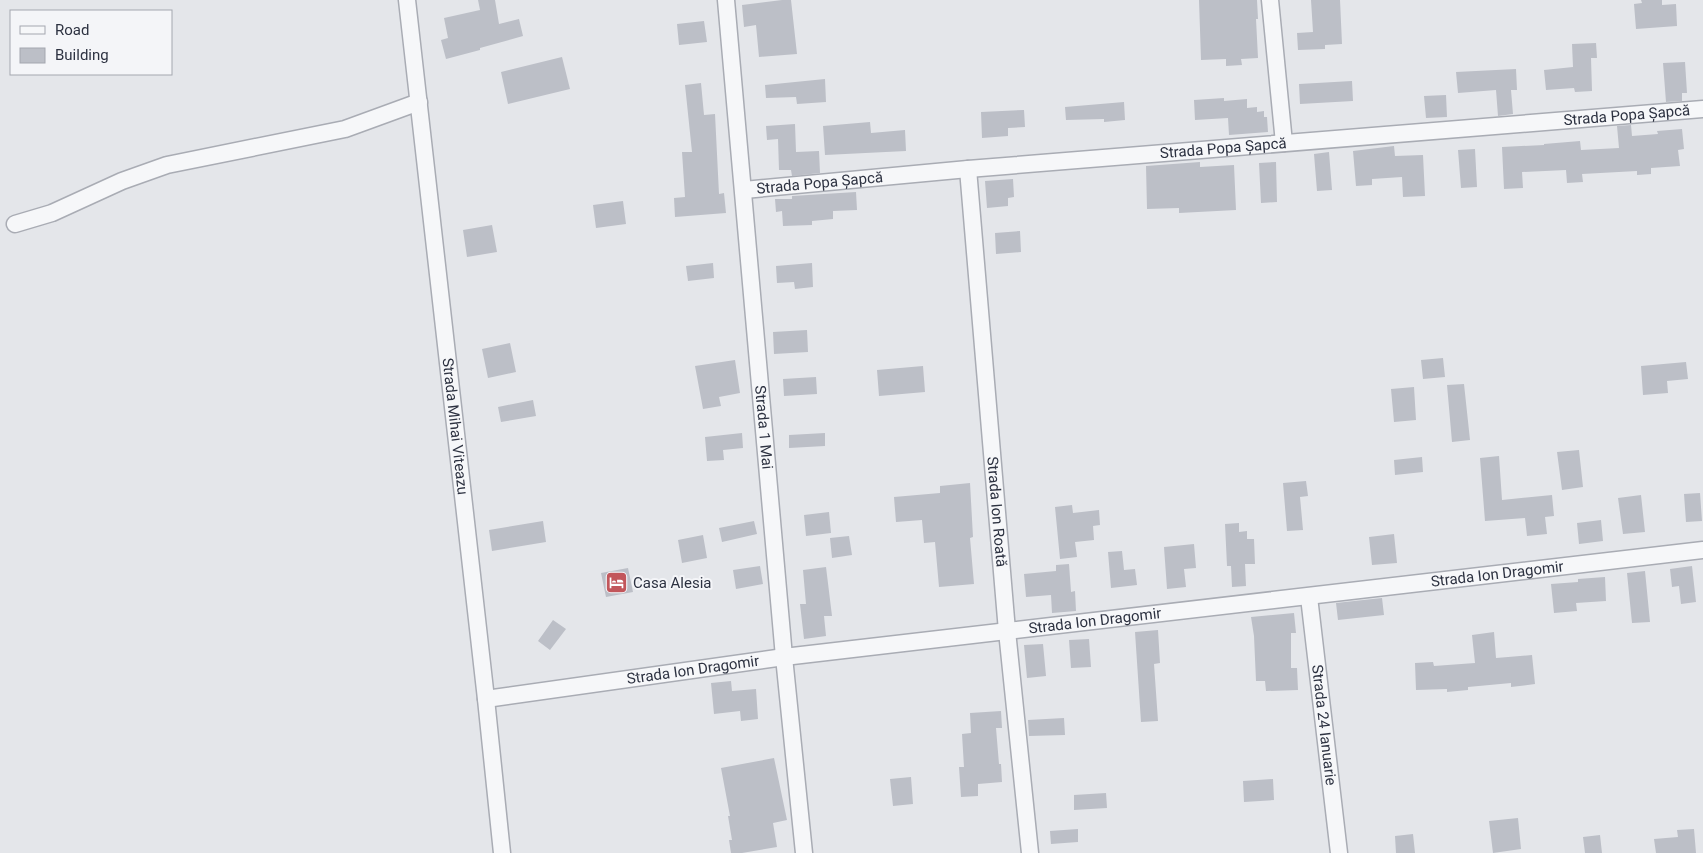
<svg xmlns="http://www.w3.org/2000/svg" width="1703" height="853" font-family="Roboto,sans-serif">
<rect width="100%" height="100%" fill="#e4e6ea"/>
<!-- building -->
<path fill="#bcbfc7" d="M 478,0 L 495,0 L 499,24 L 519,19 L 523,36 L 480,48 L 480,50 L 446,59 L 441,40 L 448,38 L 444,18 L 480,10 Z
M 782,0 L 791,0 L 797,54 L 759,57 L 756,25 L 744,27 L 742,5 Z
M 1199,0 L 1257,0 L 1258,19 L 1256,19 L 1258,58 L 1241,59 L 1242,65 L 1226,66 L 1226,59 L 1201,60 Z
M 1311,0 L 1340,0 L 1342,44 L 1325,45 L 1325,49 L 1298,50 L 1297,33 L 1313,32 Z
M 1641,0 L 1662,0 L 1662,5 L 1676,4 L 1677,26 L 1636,29 L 1634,4 L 1642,3 Z
M 704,21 L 707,42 L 679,45 L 677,24 Z
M 1596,43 L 1597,58 L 1591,58 L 1592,91 L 1575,92 L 1574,88 L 1546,90 L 1544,70 L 1573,67 L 1572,44 Z
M 562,57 L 570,89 L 508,104 L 501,72 Z
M 1685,62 L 1687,93 L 1682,93 L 1682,101 L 1666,102 L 1663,63 Z
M 1516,69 L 1517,90 L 1511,90 L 1513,114 L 1498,116 L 1496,90 L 1458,93 L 1456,72 Z
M 825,79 L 826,102 L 797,104 L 796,97 L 766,98 L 765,85 Z
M 1352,81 L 1353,101 L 1300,104 L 1299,84 Z
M 701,83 L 704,115 L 715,114 L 719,194 L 724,193 L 726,213 L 675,217 L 674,198 L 685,197 L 682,152 L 692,152 L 685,85 Z
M 1446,95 L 1447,117 L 1426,118 L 1424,96 Z
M 1224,98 L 1224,101 L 1247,99 L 1247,108 L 1257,107 L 1257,112 L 1264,111 L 1264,117 L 1267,117 L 1268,132 L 1229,135 L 1228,118 L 1195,120 L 1194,100 Z
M 1124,102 L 1125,120 L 1104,122 L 1104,119 L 1066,120 L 1065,107 Z
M 1024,110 L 1025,127 L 1008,128 L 1008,136 L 982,138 L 981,112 Z
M 870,122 L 871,133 L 905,130 L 906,151 L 825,155 L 823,126 Z
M 795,124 L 796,152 L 819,151 L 820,173 L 792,176 L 791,170 L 779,170 L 778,139 L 767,140 L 766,126 Z
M 1631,125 L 1632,136 L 1658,134 L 1657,131 L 1682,129 L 1684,149 L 1678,150 L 1680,166 L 1651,168 L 1651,174 L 1637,175 L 1637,171 L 1582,174 L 1583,182 L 1567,183 L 1566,170 L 1522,172 L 1523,188 L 1504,189 L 1502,147 L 1544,145 L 1544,144 L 1580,141 L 1581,150 L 1619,148 L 1617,126 Z
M 1394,146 L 1395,156 L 1423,155 L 1425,196 L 1403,197 L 1402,177 L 1372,179 L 1372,185 L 1356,186 L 1353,151 Z
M 1475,149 L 1477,187 L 1461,188 L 1458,150 Z
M 1329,152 L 1332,190 L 1317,191 L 1314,154 Z
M 1200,162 L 1200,167 L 1234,165 L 1236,210 L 1179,213 L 1179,208 L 1147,209 L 1146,166 Z
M 1276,162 L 1277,202 L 1261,203 L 1259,163 Z
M 1013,179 L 1014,197 L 1008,198 L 1008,206 L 987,208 L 985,181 Z
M 856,192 L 857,210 L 833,211 L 833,219 L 812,221 L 812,225 L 783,226 L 782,211 L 776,212 L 775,199 L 792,199 L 792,196 Z
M 623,201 L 626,224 L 596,228 L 593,205 Z
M 492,225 L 497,252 L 467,257 L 463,230 Z
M 1020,231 L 1021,252 L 996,254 L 995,233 Z
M 713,263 L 714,278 L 688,281 L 686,266 Z
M 812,263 L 813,287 L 795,289 L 794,282 L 777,283 L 776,266 Z
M 807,330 L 808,352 L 774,354 L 773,332 Z
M 510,343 L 516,372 L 488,378 L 482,349 Z
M 1443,358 L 1445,377 L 1423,379 L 1421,360 Z
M 735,360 L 740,393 L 719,397 L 721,406 L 703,409 L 695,366 Z
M 1686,362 L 1688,379 L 1667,381 L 1668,393 L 1643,395 L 1641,366 Z
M 923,366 L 925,392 L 879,396 L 877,370 Z
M 816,377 L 817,394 L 784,396 L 783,379 Z
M 1464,384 L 1470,440 L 1452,442 L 1447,385 Z
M 1414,387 L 1416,420 L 1394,422 L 1391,389 Z
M 533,400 L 536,416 L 501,422 L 498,407 Z
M 742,433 L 743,448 L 723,450 L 724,460 L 707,461 L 705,437 Z
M 825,433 L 825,446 L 789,448 L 789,435 Z
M 1579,450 L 1583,487 L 1562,490 L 1557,452 Z
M 1499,456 L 1502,500 L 1552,495 L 1554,516 L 1545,517 L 1547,534 L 1527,536 L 1525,518 L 1485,521 L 1480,458 Z
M 1422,457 L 1423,472 L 1395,475 L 1394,460 Z
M 1306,481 L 1308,496 L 1300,497 L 1303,530 L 1287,531 L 1283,483 Z
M 970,483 L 973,537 L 970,538 L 974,584 L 939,587 L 935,542 L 924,543 L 922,520 L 896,522 L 894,497 L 940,493 L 940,486 Z
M 1700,493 L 1702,521 L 1686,522 L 1684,494 Z
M 1641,495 L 1645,532 L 1623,534 L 1618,498 Z
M 1072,505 L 1073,513 L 1099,510 L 1100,525 L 1093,526 L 1094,540 L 1075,542 L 1077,557 L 1060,559 L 1055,507 Z
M 829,512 L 831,533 L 806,536 L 804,515 Z
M 1601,520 L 1603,541 L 1579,544 L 1577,523 Z
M 543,521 L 546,542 L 492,551 L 489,530 Z
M 754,521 L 757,534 L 722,542 L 719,528 Z
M 1239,523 L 1239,532 L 1247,531 L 1247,539 L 1254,539 L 1255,564 L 1245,564 L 1246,586 L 1232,587 L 1231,566 L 1227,566 L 1225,524 Z
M 1394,534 L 1397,563 L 1372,565 L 1369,537 Z
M 703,535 L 707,558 L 682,563 L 678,540 Z
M 849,536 L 852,555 L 832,558 L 830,538 Z
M 1194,544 L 1196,568 L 1184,569 L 1186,587 L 1167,589 L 1164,547 Z
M 1122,551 L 1124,570 L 1135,569 L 1137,585 L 1111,588 L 1108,552 Z
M 1069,564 L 1071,592 L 1075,591 L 1076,611 L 1052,613 L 1051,595 L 1026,597 L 1024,574 L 1056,571 L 1056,565 Z
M 760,566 L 763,584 L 736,589 L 733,570 Z
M 1692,566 L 1696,602 L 1681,604 L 1679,586 L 1672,587 L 1670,569 Z
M 826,567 L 832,616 L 824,616 L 826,636 L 804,639 L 800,604 L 806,604 L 803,570 Z
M 628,568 L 633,592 L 606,597 L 601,573 Z
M 1645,571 L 1650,622 L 1632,623 L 1627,573 Z
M 1605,577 L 1606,601 L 1576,603 L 1577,611 L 1554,613 L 1551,584 L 1578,582 L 1578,579 Z
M 1382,598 L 1384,615 L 1338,620 L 1336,603 Z
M 1294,613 L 1296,633 L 1291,633 L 1291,668 L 1297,668 L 1298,690 L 1266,691 L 1265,681 L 1256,681 L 1254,636 L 1251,617 Z
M 553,620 L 566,629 L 550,650 L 538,641 Z
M 1158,630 L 1160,663 L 1154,664 L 1158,721 L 1141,722 L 1135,632 Z
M 1494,632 L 1496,658 L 1532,655 L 1535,684 L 1511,687 L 1511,683 L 1468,687 L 1468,690 L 1447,692 L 1447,689 L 1416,690 L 1415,663 L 1433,662 L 1434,666 L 1475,663 L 1472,635 Z
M 1089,639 L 1091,667 L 1071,668 L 1069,640 Z
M 1043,644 L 1046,676 L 1027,678 L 1024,645 Z
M 731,681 L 732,691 L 756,689 L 758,719 L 741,721 L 740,711 L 714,714 L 711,683 Z
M 1001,711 L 1002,728 L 996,728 L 999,764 L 1001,764 L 1002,782 L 978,784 L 978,796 L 961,797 L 959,767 L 964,767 L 962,734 L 971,733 L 970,713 Z
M 1064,718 L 1065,735 L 1029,736 L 1028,720 Z
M 774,758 L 787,820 L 773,823 L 777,847 L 742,853 L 731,853 L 729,840 L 732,840 L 728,816 L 730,816 L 721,768 Z
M 911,777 L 913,804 L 893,806 L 890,779 Z
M 1273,779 L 1274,800 L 1244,802 L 1243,781 Z
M 1106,793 L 1107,808 L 1074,810 L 1074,795 Z
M 1518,818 L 1521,849 L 1493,853 L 1489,821 Z
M 1078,829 L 1078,842 L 1051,844 L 1050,831 Z
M 1694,829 L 1696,853 L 1656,853 L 1654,839 L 1678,837 L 1677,830 Z
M 1413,834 L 1415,853 L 1396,853 L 1395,836 Z
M 1600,835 L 1602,853 L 1585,853 L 1583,837 Z"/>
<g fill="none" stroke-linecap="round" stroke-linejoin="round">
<defs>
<g id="minor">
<path id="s1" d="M 407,0 L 486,699 L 502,853"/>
<path id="s2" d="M 726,0 L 784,657 L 804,853"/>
<path d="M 1270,0 L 1284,143"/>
<path id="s3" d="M 968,169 L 1007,631 L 1030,853"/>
<path id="s4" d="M 744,190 L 968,169 L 1703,109"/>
<path d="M 15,224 L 52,213 L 122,181 L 167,165 L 345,129 L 419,102"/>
<path id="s5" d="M 1309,597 L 1339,853"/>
<path id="s6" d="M 486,699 L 784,657 L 1703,550"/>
</g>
</defs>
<!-- minor casing -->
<use href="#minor" stroke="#a9acb4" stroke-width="19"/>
<!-- minor -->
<use href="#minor" stroke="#f6f7f9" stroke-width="16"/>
</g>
<!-- icons -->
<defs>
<symbol id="hotel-square" viewBox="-11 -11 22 22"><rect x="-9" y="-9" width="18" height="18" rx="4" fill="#c2565b" stroke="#f4f5f8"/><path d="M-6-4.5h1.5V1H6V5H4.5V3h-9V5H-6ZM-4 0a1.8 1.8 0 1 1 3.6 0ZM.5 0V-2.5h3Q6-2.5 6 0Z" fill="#fff"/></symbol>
</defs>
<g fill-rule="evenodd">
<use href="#hotel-square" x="604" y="570" width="25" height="25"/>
</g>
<g text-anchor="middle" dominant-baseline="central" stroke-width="4" stroke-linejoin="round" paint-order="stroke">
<!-- street labels -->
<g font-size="15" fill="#2d3241" stroke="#f4f5f8">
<text stroke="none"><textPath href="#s4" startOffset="886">Strada Popa Șapcă</textPath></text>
<text stroke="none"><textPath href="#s4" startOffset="481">Strada Popa Șapcă</textPath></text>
<text stroke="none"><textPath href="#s4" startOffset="76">Strada Popa Șapcă</textPath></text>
<text stroke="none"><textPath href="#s1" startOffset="429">Strada Mihai Viteazu</textPath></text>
<text stroke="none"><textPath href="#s2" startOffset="429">Strada 1 Mai</textPath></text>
<text stroke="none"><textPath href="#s3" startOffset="344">Strada Ion Roată</textPath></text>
<text stroke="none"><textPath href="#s6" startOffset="1019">Strada Ion Dragomir</textPath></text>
<text stroke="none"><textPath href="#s6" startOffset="614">Strada Ion Dragomir</textPath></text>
<text stroke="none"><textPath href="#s6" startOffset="209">Strada Ion Dragomir</textPath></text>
<text stroke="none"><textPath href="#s5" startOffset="129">Strada 24 Ianuarie</textPath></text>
</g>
<!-- poi labels -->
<g font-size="15" fill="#2d3241" stroke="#f4f5f8" text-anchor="start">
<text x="633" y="583">Casa Alesia</text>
</g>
</g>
<!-- legend -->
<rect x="10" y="10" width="162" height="65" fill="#f4f5f8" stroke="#a4a7af"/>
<rect x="20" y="26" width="25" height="8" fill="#f6f7f9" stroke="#a4a7af"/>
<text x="55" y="35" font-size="15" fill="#2d3241">Road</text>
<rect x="20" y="48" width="25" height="15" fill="#bcbfc7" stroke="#a4a7af"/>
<text x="55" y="60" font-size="15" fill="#2d3241">Building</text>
</svg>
